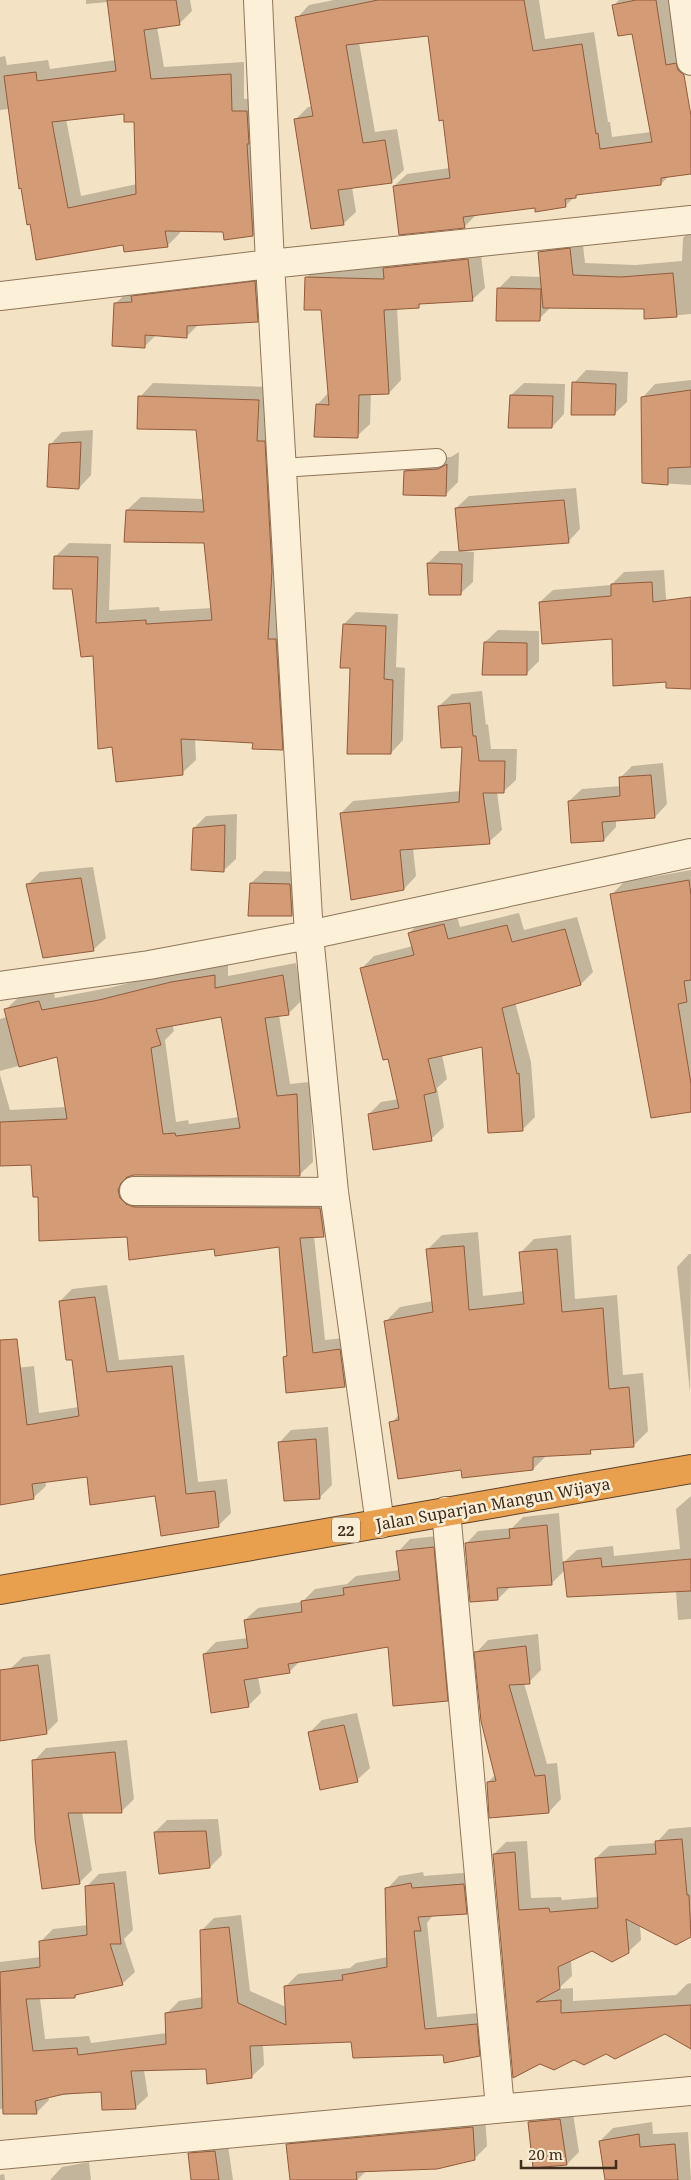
<svg xmlns="http://www.w3.org/2000/svg" width="691" height="2180" font-family="'Noto Serif',serif">
<rect width="100%" height="100%" fill="#f3e3c4"/>
<!-- shadow -->
<path fill="#0003" fill-rule="evenodd" d="M 86,0 L 190,0 L 192,11 L 179,24 L 157,27 L 164,67 L 244,62 L 244,99 L 260,98 L 265,222 L 253,235 L 224,231 L 179,230 L 180,233 L 167,246 L 124,244 L 37,258 L 9,109 L 0,110 L 0,57 L 5,56 L 7,65 L 48,60 L 50,69 L 116,60 L 108,2 L 86,4 ZM 125,113 L 136,121 L 137,184 L 81,196 L 66,119 Z
M 334,0 L 539,0 L 545,39 L 594,32 L 608,122 L 610,122 L 612,137 L 651,132 L 633,32 L 614,5 L 619,0 L 670,0 L 691,128 L 691,173 L 669,176 L 661,184 L 578,194 L 565,206 L 536,206 L 477,214 L 464,227 L 394,186 L 407,174 L 450,168 L 444,119 L 429,35 L 359,42 L 375,132 L 397,129 L 404,170 L 391,182 L 352,187 L 356,212 L 343,224 L 295,120 L 308,107 L 313,106 L 297,18 L 309,5 Z
M 691,230 L 691,314 L 646,318 L 645,308 L 551,307 L 539,319 L 499,288 L 511,276 L 542,277 L 540,252 L 552,240 L 582,236 L 585,263 L 635,265 L 682,261 L 683,238 Z
M 480,247 L 485,288 L 472,300 L 422,303 L 419,306 L 397,308 L 401,380 L 389,393 L 371,393 L 370,424 L 357,436 L 317,405 L 329,392 L 322,308 L 307,277 L 319,265 L 386,267 L 397,256 Z
M 267,270 L 270,308 L 257,320 L 199,324 L 186,337 L 156,335 L 144,347 L 115,304 L 128,291 Z
M 586,370 L 628,372 L 627,402 L 614,414 L 574,383 Z
M 691,380 L 691,485 L 643,482 L 643,397 L 655,384 Z
M 153,383 L 272,387 L 296,736 L 282,749 L 254,742 L 195,738 L 196,760 L 182,773 L 113,746 L 94,654 L 74,588 L 56,556 L 69,543 L 111,544 L 109,610 L 159,607 L 160,611 L 212,608 L 205,541 L 127,510 L 141,497 L 204,499 L 197,428 L 140,397 Z
M 524,383 L 565,384 L 564,414 L 552,427 L 511,395 Z
M 93,430 L 91,475 L 79,488 L 50,445 L 62,432 Z
M 459,452 L 458,482 L 446,494 L 405,471 L 418,459 L 451,457 Z
M 576,488 L 580,529 L 568,542 L 462,550 L 462,551 L 474,552 L 473,582 L 460,594 L 428,563 L 440,551 L 460,551 L 456,508 L 469,496 Z
M 664,570 L 671,668 L 540,602 L 553,590 L 611,585 L 624,572 Z
M 356,612 L 398,614 L 396,667 L 405,668 L 403,740 L 391,753 L 351,667 L 344,624 Z
M 498,630 L 539,631 L 539,661 L 526,674 L 485,642 Z
M 482,691 L 486,725 L 488,724 L 491,749 L 517,749 L 516,780 L 503,792 L 497,792 L 502,830 L 489,842 L 413,848 L 416,876 L 404,889 L 341,813 L 353,801 L 461,791 L 463,746 L 439,706 L 452,694 Z
M 663,763 L 667,804 L 655,817 L 616,820 L 616,827 L 604,840 L 573,842 L 569,801 L 582,789 L 621,786 L 620,778 L 632,766 Z
M 237,814 L 236,859 L 223,871 L 194,828 L 206,816 Z
M 93,867 L 106,938 L 93,950 L 28,884 L 40,872 Z
M 691,870 L 691,1111 L 611,895 L 624,882 Z
M 264,871 L 302,872 L 304,902 L 291,915 L 251,883 Z
M 456,913 L 460,927 L 519,913 L 524,930 L 577,917 L 593,972 L 581,984 L 515,1002 L 531,1062 L 535,1117 L 522,1130 L 483,1046 L 442,1055 L 447,1079 L 437,1088 L 444,1127 L 431,1139 L 369,1114 L 381,1102 L 399,1099 L 389,1058 L 362,968 L 374,956 L 413,946 L 409,933 L 422,921 Z
M 228,963 L 228,976 L 296,963 L 302,1000 L 289,1013 L 279,1015 L 290,1084 L 310,1082 L 313,1162 L 299,1175 L 132,1175 L 131,1177 L 134,1186 L 333,1195 L 337,1222 L 323,1236 L 314,1236 L 325,1340 L 353,1337 L 358,1373 L 345,1386 L 284,1357 L 288,1353 L 280,1246 L 216,1248 L 39,1196 L 32,1163 L 0,1164 L 0,1075 L 10,1110 L 66,1107 L 58,1055 L 0,1071 L 0,1019 L 7,1017 L 5,1010 L 19,997 L 53,988 L 55,998 L 113,987 L 186,969 ZM 222,1015 L 239,1117 L 189,1124 L 188,1120 L 176,1122 L 165,1040 L 174,1031 L 172,1024 Z
M 478,1232 L 483,1296 L 524,1291 L 520,1253 L 534,1239 L 571,1235 L 575,1299 L 617,1295 L 623,1375 L 643,1373 L 648,1431 L 633,1446 L 594,1448 L 590,1452 L 547,1455 L 533,1469 L 462,1469 L 391,1423 L 400,1414 L 386,1321 L 400,1307 L 433,1301 L 427,1250 L 442,1235 Z
M 689,1254 L 691,1254 L 690,1393 L 677,1267 Z
M 107,1285 L 119,1360 L 184,1355 L 198,1482 L 227,1479 L 231,1513 L 219,1525 L 156,1495 L 88,1476 L 45,1481 L 46,1486 L 33,1498 L 0,1504 L 0,1370 L 34,1366 L 39,1413 L 79,1407 L 73,1358 L 60,1301 L 72,1289 Z
M 328,1427 L 332,1485 L 320,1497 L 279,1443 L 291,1430 Z
M 691,1496 L 691,1619 L 678,1620 L 676,1591 L 565,1570 L 551,1584 L 510,1587 L 498,1599 L 466,1544 L 478,1531 L 512,1528 L 523,1517 L 559,1513 L 563,1563 L 577,1550 L 613,1546 L 614,1556 L 680,1549 L 676,1509 Z
M 446,1535 L 459,1688 L 447,1700 L 389,1646 L 301,1660 L 289,1672 L 258,1677 L 261,1693 L 248,1706 L 204,1654 L 216,1642 L 248,1638 L 245,1620 L 258,1608 L 302,1602 L 315,1589 L 347,1584 L 356,1576 L 400,1570 L 398,1552 L 410,1539 Z
M 538,1634 L 541,1670 L 529,1682 L 524,1683 L 547,1764 L 557,1763 L 561,1799 L 549,1812 L 488,1782 L 495,1775 L 476,1653 L 488,1640 Z
M 50,1654 L 58,1721 L 46,1733 L 0,1740 L 0,1672 L 10,1669 L 23,1657 Z
M 357,1713 L 370,1768 L 357,1780 L 310,1732 L 322,1720 Z
M 127,1740 L 134,1799 L 122,1811 L 82,1812 L 92,1870 L 80,1882 L 34,1761 L 46,1748 Z
M 218,1819 L 222,1855 L 210,1867 L 155,1832 L 167,1820 Z
M 691,1827 L 691,1935 L 676,1943 L 640,1925 L 641,1940 L 628,1952 L 592,1949 L 571,1960 L 572,1976 L 558,1989 L 573,1988 L 573,2001 L 676,1995 L 687,1984 L 691,1983 L 691,2038 L 665,2033 L 606,2053 L 574,2058 L 554,2069 L 494,1854 L 506,1842 L 527,1841 L 531,1898 L 561,1897 L 562,1900 L 599,1897 L 596,1858 L 609,1846 L 656,1843 L 669,1829 Z
M 126,1871 L 133,1930 L 124,1939 L 135,1972 L 122,1984 L 79,1993 L 75,1997 L 40,1998 L 45,2039 L 89,2036 L 91,2043 L 167,2033 L 167,2013 L 179,2001 L 203,1997 L 201,1931 L 214,1918 L 241,1915 L 250,1991 L 286,2007 L 285,1987 L 298,1974 L 350,1968 L 356,1963 L 388,1957 L 387,1889 L 399,1876 L 423,1872 L 424,1876 L 476,1872 L 479,1901 L 466,1913 L 433,1915 L 427,1923 L 437,2017 L 489,2012 L 492,2043 L 479,2055 L 444,2053 L 352,2041 L 263,2044 L 264,2065 L 251,2077 L 207,2068 L 144,2070 L 148,2096 L 135,2108 L 102,2090 L 48,2097 L 49,2100 L 36,2113 L 0,2109 L 0,1962 L 41,1957 L 40,1942 L 53,1929 L 88,1925 L 86,1887 L 99,1874 Z
M 572,2107 L 579,2152 L 567,2164 L 534,2167 L 529,2122 L 542,2110 Z
M 485,2115 L 487,2146 L 474,2159 L 367,2170 L 357,2180 L 291,2180 L 287,2145 L 300,2132 Z
M 652,2122 L 653,2134 L 688,2132 L 691,2180 L 606,2180 L 600,2141 L 613,2128 Z
M 227,2139 L 233,2180 L 192,2180 L 190,2154 L 202,2141 Z
M 89,2162 L 91,2180 L 50,2180 L 62,2167 Z
M 4,2174 L 5,2180 L 0,2180 L 0,2175 Z"/>
<!-- building -->
<path fill="#d49b77" stroke="#925b3b" fill-rule="evenodd" d="M 107,0 L 176,0 L 180,25 L 144,30 L 151,79 L 231,74 L 232,111 L 247,111 L 249,144 L 247,144 L 253,236 L 224,240 L 223,232 L 165,231 L 168,247 L 124,252 L 123,245 L 36,260 L 30,224 L 27,225 L 21,188 L 19,189 L 4,76 L 36,72 L 37,81 L 116,71 ZM 124,114 L 124,122 L 134,122 L 136,194 L 68,208 L 52,122 Z
M 378,0 L 524,0 L 533,51 L 582,44 L 596,134 L 598,133 L 600,149 L 652,142 L 632,34 L 618,36 L 612,5 L 636,0 L 656,0 L 666,65 L 676,63 L 678,70 L 684,75 L 691,116 L 691,174 L 661,178 L 661,185 L 576,195 L 576,198 L 565,199 L 566,207 L 535,212 L 535,208 L 463,217 L 465,228 L 399,235 L 393,186 L 450,178 L 443,120 L 439,121 L 428,36 L 346,45 L 363,143 L 385,140 L 392,183 L 338,190 L 344,225 L 311,229 L 294,119 L 313,116 L 295,17 Z
M 570,248 L 573,275 L 621,277 L 673,273 L 677,317 L 644,319 L 644,309 L 543,308 L 538,252 Z
M 468,259 L 473,301 L 419,304 L 419,308 L 384,310 L 389,394 L 359,395 L 358,438 L 314,437 L 316,404 L 329,405 L 321,310 L 304,310 L 305,277 L 384,279 L 383,268 Z
M 255,281 L 258,322 L 187,326 L 187,338 L 145,335 L 145,348 L 112,346 L 114,303 L 132,302 L 131,296 Z
M 497,288 L 541,289 L 540,321 L 496,321 Z
M 572,382 L 616,384 L 615,415 L 571,415 Z
M 691,390 L 691,467 L 668,468 L 668,485 L 642,483 L 641,397 Z
M 510,395 L 553,396 L 552,428 L 508,428 Z
M 138,396 L 259,400 L 257,441 L 265,441 L 272,571 L 268,639 L 276,639 L 283,750 L 252,749 L 253,743 L 181,739 L 183,775 L 116,782 L 112,747 L 98,749 L 93,656 L 81,657 L 72,589 L 53,589 L 54,556 L 98,557 L 96,623 L 146,620 L 146,624 L 212,620 L 204,543 L 124,542 L 126,510 L 204,512 L 196,430 L 137,429 Z
M 81,442 L 79,489 L 47,487 L 49,444 Z
M 447,464 L 446,496 L 403,495 L 404,471 L 438,469 Z
M 564,500 L 569,543 L 459,551 L 455,508 Z
M 427,563 L 462,564 L 461,595 L 429,595 Z
M 652,582 L 653,602 L 691,597 L 691,689 L 666,688 L 666,682 L 613,686 L 612,639 L 542,644 L 539,602 L 611,596 L 611,584 Z
M 343,624 L 386,626 L 384,679 L 393,680 L 391,754 L 347,754 L 350,668 L 340,668 Z
M 484,642 L 527,643 L 527,675 L 482,675 Z
M 470,703 L 473,736 L 476,736 L 479,761 L 505,761 L 504,793 L 483,793 L 490,844 L 400,850 L 404,890 L 351,900 L 340,813 L 459,802 L 462,747 L 441,748 L 438,706 Z
M 651,775 L 655,818 L 602,822 L 604,841 L 571,843 L 568,801 L 620,796 L 619,777 Z
M 225,825 L 224,872 L 191,870 L 193,828 Z
M 81,878 L 94,951 L 43,958 L 26,884 Z
M 689,880 L 691,896 L 691,980 L 684,981 L 687,1002 L 678,1004 L 691,1084 L 691,1112 L 651,1118 L 610,894 Z
M 250,883 L 290,884 L 292,916 L 248,916 Z
M 444,924 L 448,939 L 507,925 L 512,942 L 565,929 L 581,985 L 502,1008 L 517,1074 L 519,1073 L 523,1131 L 488,1133 L 482,1047 L 428,1059 L 436,1092 L 424,1095 L 432,1141 L 373,1150 L 368,1114 L 399,1108 L 388,1059 L 383,1060 L 360,968 L 414,955 L 408,933 Z
M 215,975 L 215,988 L 283,975 L 289,1015 L 265,1018 L 277,1096 L 297,1094 L 300,1176 L 134,1175 L 127,1177 L 121,1183 L 118,1190 L 120,1198 L 126,1204 L 134,1207 L 320,1208 L 324,1237 L 300,1238 L 313,1353 L 340,1349 L 345,1387 L 286,1393 L 283,1357 L 287,1356 L 279,1247 L 215,1256 L 214,1249 L 129,1260 L 127,1237 L 39,1241 L 38,1197 L 33,1197 L 31,1165 L 0,1166 L 0,1122 L 67,1119 L 57,1057 L 19,1067 L 4,1009 L 39,1001 L 42,1010 L 99,1000 L 171,982 ZM 221,1017 L 240,1128 L 176,1136 L 175,1133 L 163,1134 L 151,1048 L 161,1045 L 156,1029 Z
M 464,1246 L 469,1310 L 524,1304 L 519,1252 L 557,1249 L 562,1312 L 603,1308 L 609,1389 L 629,1387 L 634,1447 L 590,1450 L 591,1454 L 533,1457 L 533,1470 L 462,1478 L 461,1470 L 398,1479 L 389,1422 L 399,1420 L 384,1321 L 433,1312 L 426,1249 Z
M 95,1297 L 107,1372 L 172,1366 L 186,1494 L 215,1491 L 219,1527 L 161,1536 L 155,1496 L 90,1505 L 87,1477 L 32,1484 L 34,1499 L 0,1505 L 0,1340 L 17,1339 L 27,1425 L 79,1416 L 72,1360 L 66,1360 L 59,1301 Z
M 316,1439 L 320,1499 L 284,1501 L 278,1442 Z
M 547,1525 L 552,1585 L 497,1588 L 498,1600 L 470,1602 L 465,1543 L 510,1538 L 509,1529 Z
M 434,1547 L 448,1701 L 393,1706 L 388,1647 L 288,1664 L 290,1673 L 244,1680 L 249,1707 L 211,1713 L 203,1654 L 248,1648 L 244,1620 L 302,1612 L 301,1601 L 344,1595 L 343,1588 L 400,1580 L 396,1551 Z
M 601,1558 L 602,1567 L 691,1559 L 691,1591 L 567,1597 L 563,1562 Z
M 526,1646 L 530,1684 L 509,1685 L 535,1776 L 545,1775 L 549,1813 L 489,1818 L 487,1782 L 496,1781 L 481,1721 L 474,1652 Z
M 38,1665 L 47,1734 L 0,1741 L 0,1670 Z
M 344,1725 L 358,1782 L 320,1790 L 308,1732 Z
M 115,1752 L 122,1813 L 68,1813 L 80,1884 L 42,1889 L 35,1839 L 32,1760 Z
M 206,1831 L 210,1868 L 159,1874 L 154,1832 Z
M 682,1839 L 687,1895 L 689,1895 L 691,1937 L 676,1945 L 626,1919 L 629,1953 L 612,1962 L 592,1951 L 558,1967 L 560,1989 L 536,2002 L 561,2000 L 561,2013 L 691,2005 L 691,2049 L 665,2034 L 615,2059 L 606,2054 L 584,2065 L 574,2060 L 554,2070 L 540,2064 L 513,2078 L 493,1854 L 515,1852 L 519,1910 L 549,1908 L 550,1912 L 598,1908 L 595,1858 L 656,1854 L 655,1841 Z
M 114,1883 L 121,1944 L 110,1944 L 123,1985 L 75,1995 L 75,1998 L 26,1999 L 33,2051 L 77,2048 L 78,2055 L 166,2044 L 165,2013 L 202,2008 L 200,1930 L 229,1927 L 238,2003 L 286,2025 L 284,1986 L 343,1980 L 342,1975 L 387,1967 L 385,1888 L 411,1883 L 412,1888 L 464,1884 L 467,1914 L 418,1917 L 421,1931 L 414,1931 L 425,2029 L 477,2024 L 480,2056 L 444,2063 L 443,2055 L 353,2058 L 351,2042 L 250,2046 L 252,2078 L 207,2084 L 206,2069 L 131,2071 L 136,2109 L 102,2110 L 101,2092 L 64,2094 L 35,2101 L 37,2114 L 3,2114 L 0,1972 L 40,1967 L 39,1941 L 87,1935 L 85,1886 Z
M 560,2119 L 567,2165 L 533,2168 L 528,2122 Z
M 473,2127 L 475,2160 L 437,2169 L 356,2172 L 357,2180 L 290,2180 L 286,2144 Z
M 639,2134 L 640,2147 L 675,2144 L 678,2180 L 605,2180 L 599,2141 Z
M 215,2151 L 219,2180 L 191,2180 L 188,2153 Z"/>
<g fill="none" stroke-linecap="round" stroke-linejoin="round">
<defs>
<path id="lane" d="M 281,468 L 437,458"/>
<path id="street" d="M 258,0 L 270,264 L 309,935 L 334,1192 L 380,1524
M 683,0 L 691,61
M 0,296 L 270,264 L 691,220
M 0,986 L 149,965 L 309,935 L 691,853
M 134,1191 L 334,1192
M 446,1511 L 500,2108
M 0,2155 L 691,2091"/>
<path id="highway" d="M 0,1590 L 691,1469"/>
</defs>
<!-- lane casing -->
<use href="#lane" stroke="#907458" stroke-width="20"/>
<!-- street casing -->
<use href="#street" stroke="#907458" stroke-width="30"/>
<!-- highway casing -->
<use href="#highway" stroke="#5d422d" stroke-width="30"/>
<!-- lane -->
<use href="#lane" stroke="#fcf0d9" stroke-width="18"/>
<!-- street -->
<use href="#street" stroke="#fcf0d9" stroke-width="28"/>
<!-- highway -->
<use href="#highway" stroke="#e9a04e" stroke-width="28"/>
</g>
<g text-anchor="middle" dominant-baseline="central" stroke-width="5" stroke-linejoin="round" paint-order="stroke">
<!-- shield labels -->
<rect fill="#f9edd5" stroke="#766655" stroke-width="1" x="332" y="1517.5" width="28" height="25" rx="4"/>
<g font-size="15" font-weight="bold" fill="#3e2c1e">
<text x="346" y="1530">22</text>
</g>
<!-- street labels -->
<g font-size="16" fill="#3e2c1e" stroke="#f9edd5">
<text transform="translate(493 1504) rotate(-10)">Jalan Suparjan Mangun Wijaya</text>
</g>
</g>
<!-- scale -->
<path d="M521 2160v8h95v-8" fill="none" stroke="#3e2c1e" stroke-width="2.5"/>
<text x="528" y="2160" font-size="15" fill="#3e2c1e" stroke="#f9edd5" stroke-width="4" paint-order="stroke">20 m</text>
</svg>
